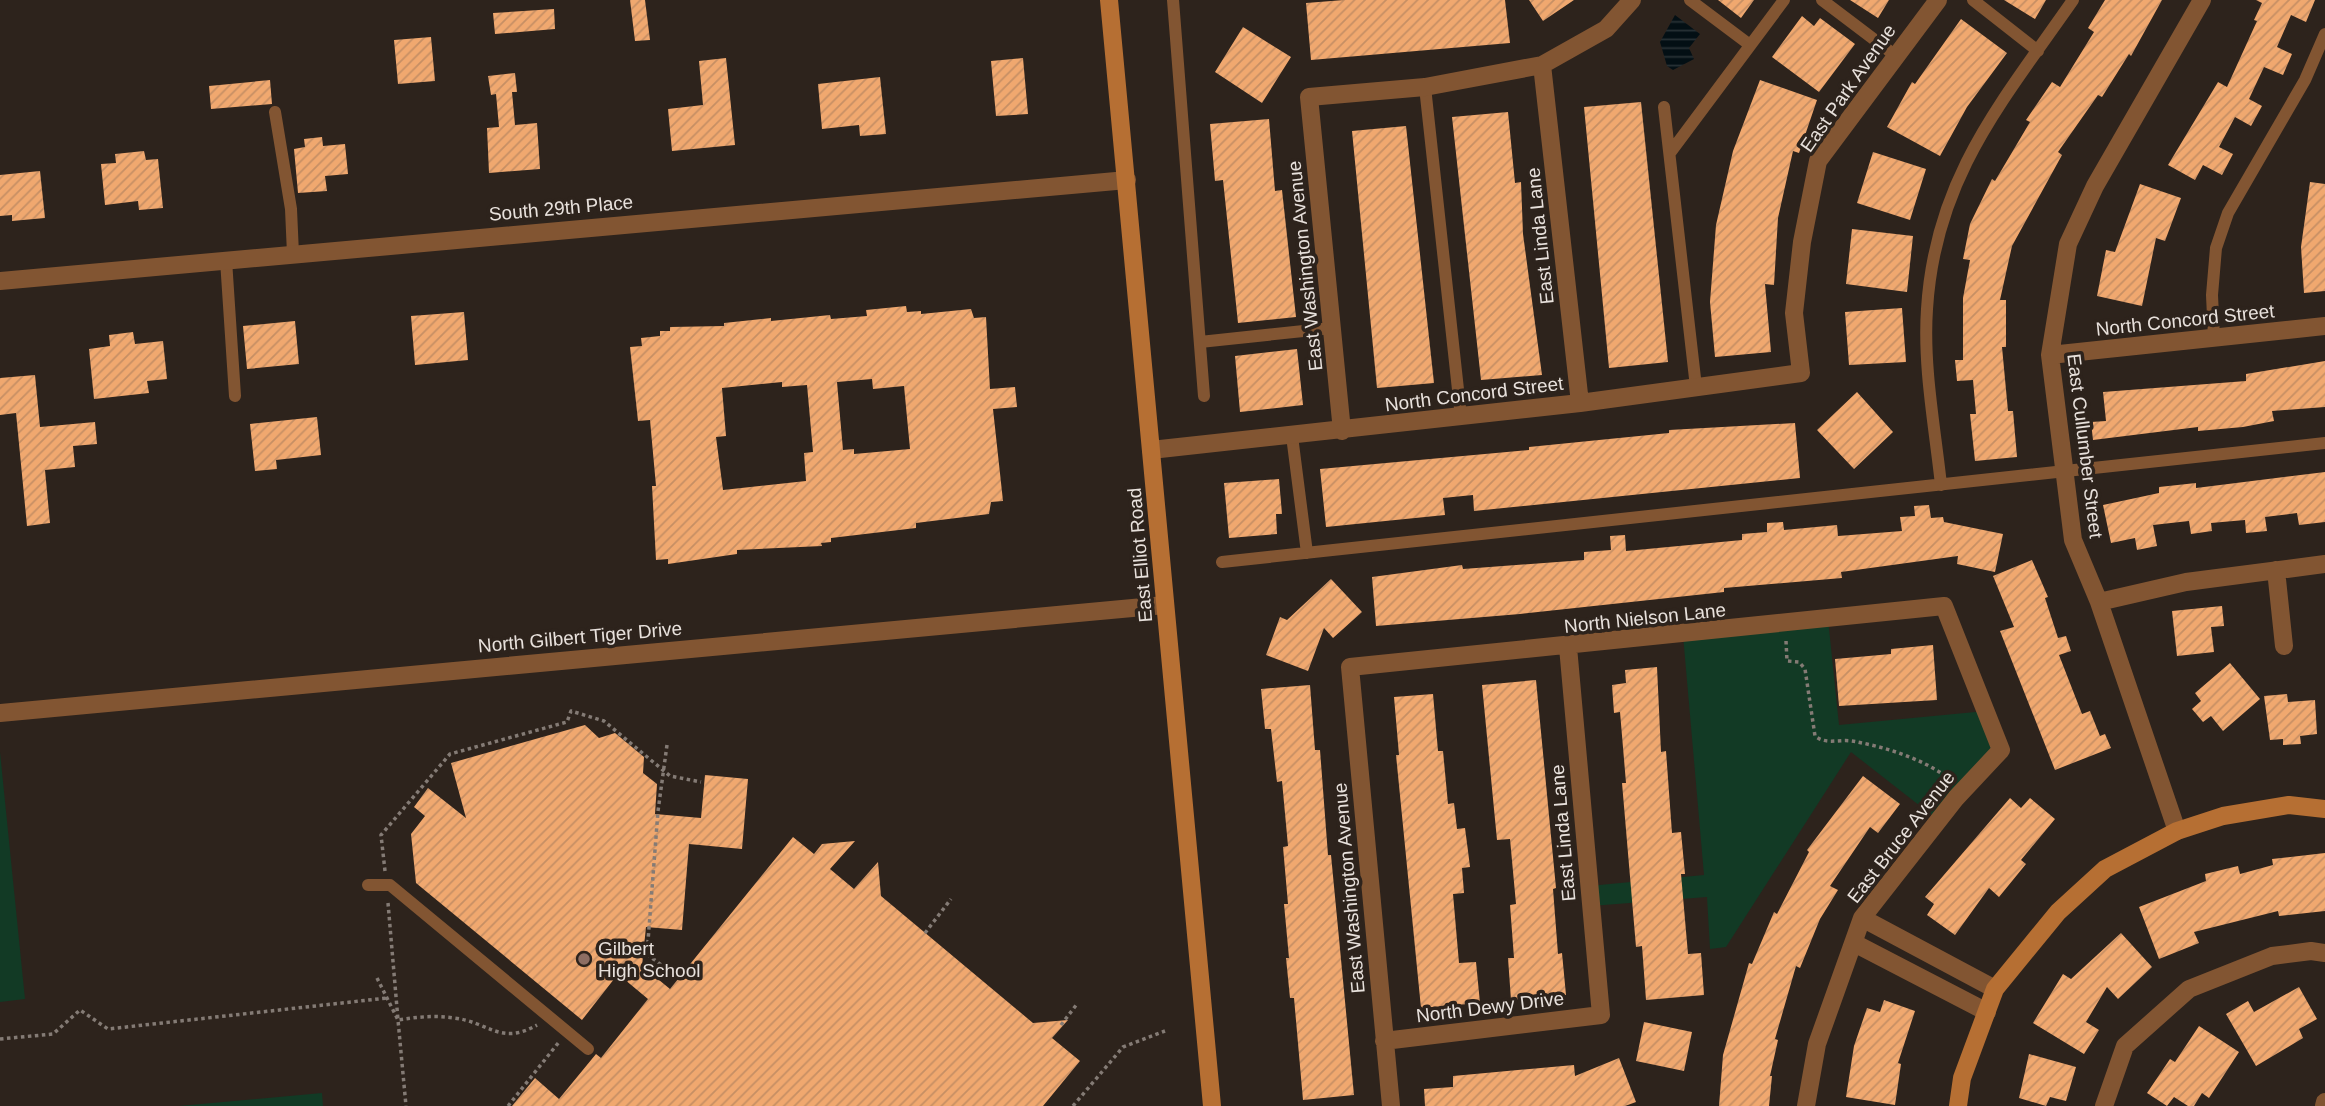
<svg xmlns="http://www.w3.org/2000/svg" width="2325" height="1106" font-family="Helvetica,sans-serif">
<defs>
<pattern id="water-rules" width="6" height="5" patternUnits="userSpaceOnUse" patternTransform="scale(1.75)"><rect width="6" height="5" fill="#030f14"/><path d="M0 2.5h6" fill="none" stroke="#283236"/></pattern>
<pattern id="building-hatch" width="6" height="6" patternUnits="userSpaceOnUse" patternTransform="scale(1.75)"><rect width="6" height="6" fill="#f0a86f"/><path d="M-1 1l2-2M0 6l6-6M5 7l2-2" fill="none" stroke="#c68f64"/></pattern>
</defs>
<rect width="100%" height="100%" fill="#2d231c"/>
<!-- green -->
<path fill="#123a25" d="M 1828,619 L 1839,725 L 1986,711 L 2001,750 L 1938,820 L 1851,752 L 1726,947 L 1710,949 L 1707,897 L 1591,906 L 1589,886 L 1704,875 L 1683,635 Z
M 0,752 L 25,999 L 0,1002 Z
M 322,1093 L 323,1106 L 179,1106 Z"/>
<!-- water -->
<path fill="url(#water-rules)" d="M 1675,15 L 1700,34 L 1689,48 L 1694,59 L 1673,70 L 1667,66 L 1660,42 Z"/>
<!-- building -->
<path fill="url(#building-hatch)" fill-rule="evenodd" d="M 630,0 L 645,0 L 650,40 L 635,41 Z
M 1344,0 L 1505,0 L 1510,43 L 1311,60 L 1306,3 Z
M 1529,0 L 1574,0 L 1543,21 Z
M 1718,0 L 1754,0 L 1741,18 Z
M 1850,0 L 1889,0 L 1878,18 Z
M 2004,0 L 2046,0 L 2035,19 Z
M 2105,0 L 2162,0 L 2131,56 L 2129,54 L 2102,97 L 2098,95 L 2058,152 L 2062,155 L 2012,246 L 2000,300 L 2006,300 L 2006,347 L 2002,347 L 2008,411 L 2013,411 L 2017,457 L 1975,461 L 1970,414 L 1976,414 L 1973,380 L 1957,381 L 1955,360 L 1963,360 L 1963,298 L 1970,260 L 1963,259 L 1970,224 L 1992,179 L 1995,181 L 2030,122 L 2026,120 L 2052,82 L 2060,87 L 2094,32 L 2088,28 Z
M 2256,0 L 2315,0 L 2306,22 L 2291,15 L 2277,47 L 2292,54 L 2283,75 L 2264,67 L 2249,99 L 2262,106 L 2251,126 L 2235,117 L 2219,147 L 2233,154 L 2222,175 L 2203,165 L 2195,180 L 2168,165 L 2218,82 L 2227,87 L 2257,21 L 2254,20 L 2262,3 Z
M 554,9 L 555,29 L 495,34 L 493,13 Z
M 1802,16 L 1814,26 L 1820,18 L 1855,44 L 1819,92 L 1772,57 Z
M 1961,19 L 2007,53 L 1967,107 L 1940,156 L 1887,127 L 1912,82 L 1915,84 Z
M 1243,27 L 1291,57 L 1262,103 L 1215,72 Z
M 431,37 L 435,81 L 398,84 L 394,40 Z
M 726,58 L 735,145 L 672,151 L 668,109 L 703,105 L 699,61 Z
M 1023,58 L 1028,114 L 996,116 L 991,61 Z
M 515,73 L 517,92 L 512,92 L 515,125 L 537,123 L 540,169 L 489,173 L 487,128 L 499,127 L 496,94 L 491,95 L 488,76 Z
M 880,77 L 886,134 L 860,136 L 859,125 L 822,129 L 818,84 Z
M 270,80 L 272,104 L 211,109 L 209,86 Z
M 1760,80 L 1817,100 L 1799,153 L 1793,151 L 1778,218 L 1774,285 L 1765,284 L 1771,352 L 1715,357 L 1710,302 L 1716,225 L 1733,151 Z
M 1641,102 L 1668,362 L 1609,368 L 1584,107 Z
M 1508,112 L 1515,183 L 1521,182 L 1523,234 L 1542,375 L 1481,380 L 1452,117 Z
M 1269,119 L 1275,191 L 1282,190 L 1296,317 L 1238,323 L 1223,180 L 1215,181 L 1210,124 Z
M 1406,126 L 1434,383 L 1377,388 L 1352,131 Z
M 322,137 L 323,146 L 345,144 L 348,174 L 325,176 L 327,191 L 298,193 L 294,149 L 305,147 L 304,139 Z
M 144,151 L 146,160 L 158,159 L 163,208 L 139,210 L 138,201 L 105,205 L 101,164 L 116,163 L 115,154 Z
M 1873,152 L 1926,169 L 1910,220 L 1857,203 Z
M 40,171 L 45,218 L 12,221 L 12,215 L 0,216 L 0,175 Z
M 2310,182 L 2325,184 L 2325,291 L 2304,293 L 2301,247 Z
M 2140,184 L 2181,198 L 2165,241 L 2156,238 L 2142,306 L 2097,296 L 2106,250 L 2115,252 Z
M 1852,229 L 1913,236 L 1907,292 L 1846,284 Z
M 906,306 L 907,312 L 921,311 L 921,314 L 971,309 L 974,318 L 986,317 L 990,389 L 1015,387 L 1017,407 L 993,409 L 1003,501 L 991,502 L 989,514 L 916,523 L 916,528 L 831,538 L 831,542 L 821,543 L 822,546 L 737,550 L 737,554 L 668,564 L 668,559 L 656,560 L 652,486 L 656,486 L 650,420 L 638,421 L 630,347 L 642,346 L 641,338 L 660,336 L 660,331 L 670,331 L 670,327 L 724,326 L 724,323 L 771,318 L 771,321 L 830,315 L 831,319 L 867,316 L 866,310 ZM 872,379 L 873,389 L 904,386 L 910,449 L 854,454 L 854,449 L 843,450 L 837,382 ZM 782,382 L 782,387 L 807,385 L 813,452 L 804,453 L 806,481 L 723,490 L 716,437 L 726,436 L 722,388 Z
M 1902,308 L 1906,362 L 1849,365 L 1845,312 Z
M 464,312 L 468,360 L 415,365 L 411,316 Z
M 295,321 L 299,364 L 247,369 L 243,326 Z
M 133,332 L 135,344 L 163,341 L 167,379 L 147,381 L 149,393 L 94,399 L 89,349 L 110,346 L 109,335 Z
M 1297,349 L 1303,405 L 1240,412 L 1235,356 Z
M 2325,361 L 2325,407 L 2272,411 L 2274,421 L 2243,427 L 2198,431 L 2198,427 L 2093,440 L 2091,422 L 2106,421 L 2103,392 L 2246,381 L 2246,374 Z
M 35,375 L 40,427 L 95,422 L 97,444 L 73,446 L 75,467 L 45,470 L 50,523 L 27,526 L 16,413 L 0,415 L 0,378 Z
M 1857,392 L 1893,432 L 1854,469 L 1817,430 Z
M 317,417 L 321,455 L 276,460 L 277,469 L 255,471 L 250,424 Z
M 1795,423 L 1800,478 L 1474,511 L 1473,495 L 1443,498 L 1445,515 L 1326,527 L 1320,469 L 1529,450 L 1529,447 L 1669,433 L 1669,430 Z
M 2325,472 L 2325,522 L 2299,525 L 2297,513 L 2265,517 L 2267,531 L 2246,533 L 2245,520 L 2211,523 L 2212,531 L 2191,534 L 2189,521 L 2153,525 L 2157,546 L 2137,550 L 2135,538 L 2111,543 L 2103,505 L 2159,493 L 2159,487 L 2196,483 L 2196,488 Z
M 1279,479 L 1282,514 L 1276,514 L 1277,534 L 1229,538 L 1224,483 Z
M 1929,505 L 1931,518 L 1943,517 L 1944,522 L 2003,534 L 1995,572 L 1957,564 L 1958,556 L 1841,572 L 1842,578 L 1724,588 L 1724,592 L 1520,614 L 1376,626 L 1372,577 L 1462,565 L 1463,569 L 1584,560 L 1584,552 L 1611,550 L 1610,536 L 1625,535 L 1626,551 L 1742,540 L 1742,534 L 1767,532 L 1767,523 L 1783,522 L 1784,530 L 1837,525 L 1838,536 L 1902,531 L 1900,517 L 1915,516 L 1914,506 Z
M 2032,560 L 2048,597 L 2045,598 L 2058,638 L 2066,636 L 2071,651 L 2059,655 L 2082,714 L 2090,711 L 2100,736 L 2105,734 L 2111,748 L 2055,770 L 2000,631 L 2014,627 L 1993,576 Z
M 1331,579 L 1362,612 L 1333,638 L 1324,628 L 1308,671 L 1266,655 L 1280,617 L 1287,620 Z
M 2222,606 L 2224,626 L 2211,627 L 2214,652 L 2177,656 L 2172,611 Z
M 1933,645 L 1937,700 L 1839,706 L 1835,659 L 1891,654 L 1891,649 Z
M 2230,663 L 2260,699 L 2223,731 L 2211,716 L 2203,722 L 2192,709 L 2201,701 L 2195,693 Z
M 1657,667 L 1661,752 L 1666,751 L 1672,833 L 1681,832 L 1685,874 L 1681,874 L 1688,954 L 1701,953 L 1704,995 L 1646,1000 L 1642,946 L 1636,947 L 1622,783 L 1626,783 L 1620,712 L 1614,713 L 1612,685 L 1626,683 L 1625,670 Z
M 1536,680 L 1556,888 L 1553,889 L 1558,954 L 1562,953 L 1566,995 L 1511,1000 L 1508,958 L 1514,958 L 1510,905 L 1516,904 L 1510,839 L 1497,840 L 1482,685 Z
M 1310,685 L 1315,750 L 1320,750 L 1328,855 L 1331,855 L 1354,1095 L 1303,1100 L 1294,998 L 1290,998 L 1286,958 L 1289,958 L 1284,904 L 1288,904 L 1283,847 L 1288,846 L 1282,781 L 1277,782 L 1271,729 L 1265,729 L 1261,689 Z
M 1433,694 L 1438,751 L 1443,751 L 1448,804 L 1454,803 L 1457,829 L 1465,828 L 1468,851 L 1470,867 L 1462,868 L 1464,893 L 1453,894 L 1459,963 L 1476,962 L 1480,1003 L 1421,1008 L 1396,755 L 1399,755 L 1394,697 Z
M 2287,694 L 2288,702 L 2315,700 L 2317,734 L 2300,736 L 2301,744 L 2283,745 L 2283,739 L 2270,740 L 2264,696 Z
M 585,725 L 599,738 L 615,733 L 644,757 L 643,773 L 657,784 L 655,814 L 701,818 L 705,775 L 748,779 L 742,849 L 689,844 L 682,930 L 646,927 L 642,966 L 670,989 L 793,837 L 814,854 L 822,844 L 855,841 L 830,869 L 854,889 L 878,862 L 881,896 L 1033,1023 L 1068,1020 L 1052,1038 L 1080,1061 L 1043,1106 L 512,1106 L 535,1078 L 559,1099 L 596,1054 L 601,1058 L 648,999 L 618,974 L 582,1020 L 416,883 L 411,834 L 425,816 L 414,807 L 428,788 L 466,818 L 451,763 Z
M 1863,776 L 1900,804 L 1878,833 L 1870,827 L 1830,886 L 1838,890 L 1820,919 L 1800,968 L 1796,966 L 1775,1039 L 1778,1040 L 1770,1076 L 1772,1076 L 1769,1106 L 1719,1106 L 1723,1055 L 1749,963 L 1752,964 L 1774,912 L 1777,914 L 1809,852 L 1807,850 Z
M 2010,798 L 2021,808 L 2030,798 L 2055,819 L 2021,860 L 2026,864 L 1999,897 L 1989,888 L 1955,935 L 1927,915 L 1934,904 L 1925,897 Z
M 2325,853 L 2325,911 L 2279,916 L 2278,911 L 2194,932 L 2199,943 L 2159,959 L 2139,907 L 2206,881 L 2205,874 L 2238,866 L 2240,874 L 2273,865 L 2272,859 Z
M 2121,933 L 2152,967 L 2118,999 L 2107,987 L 2086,1022 L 2099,1030 L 2084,1054 L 2033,1023 L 2063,974 L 2071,979 Z
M 2299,987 L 2317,1019 L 2299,1029 L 2303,1038 L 2256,1066 L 2226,1014 L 2248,1001 L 2254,1012 Z
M 1884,1000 L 1915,1011 L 1898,1063 L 1901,1064 L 1895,1105 L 1846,1097 L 1854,1046 L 1867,1008 L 1880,1012 Z
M 1644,1022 L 1692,1032 L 1684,1071 L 1636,1061 Z
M 2199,1026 L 2239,1052 L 2209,1098 L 2202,1093 L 2194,1106 L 2188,1106 L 2174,1097 L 2167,1106 L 2147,1093 L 2170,1059 L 2175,1062 Z
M 2029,1054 L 2076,1067 L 2066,1101 L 2050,1097 L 2046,1106 L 2019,1098 Z
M 1619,1058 L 1636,1102 L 1625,1106 L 1425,1106 L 1424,1089 L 1453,1087 L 1453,1076 L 1574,1065 L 1575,1076 Z"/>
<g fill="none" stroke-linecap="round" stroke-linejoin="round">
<!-- path -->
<path stroke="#847b75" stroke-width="3.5" stroke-dasharray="3.5 3.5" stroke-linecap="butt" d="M 1786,641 L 1787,661 L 1799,662 L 1805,669 L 1815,736 C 1826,745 1839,739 1852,741 C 1886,747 1924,759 1951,780
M 667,745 L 658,811 L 647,954 L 674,975
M 385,871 L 381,835 L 450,754 L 567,722 L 571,711 L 604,721 L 670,776 L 701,782
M 388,903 L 398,1020 C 417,1017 435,1015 454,1018 C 489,1022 500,1046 537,1025
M 925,933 L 951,899
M 377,978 L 398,1020 L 406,1106
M 1061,1025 L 1077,1004
M 0,1039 L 53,1034 L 80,1010 L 108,1029 L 387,998
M 508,1106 L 559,1042
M 1073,1106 L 1123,1047 L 1165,1031"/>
<!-- lane -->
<path stroke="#825532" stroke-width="12" d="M 1173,0 L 1204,396
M 1690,0 L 1750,45
M 1822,0 L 1896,56
M 1973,0 L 2038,51
M 1425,87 L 1461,417
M 1664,107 L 1696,387
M 275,112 L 291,209 L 293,254
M 1670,153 L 1784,0
M 226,260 L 235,396
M 2214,338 L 2212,295 L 2216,248 L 2228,213 L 2305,80 L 2325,34
M 1200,342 L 1332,328
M 1292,436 L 1307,553
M 1941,485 C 1935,428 1923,367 1927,309 C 1935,178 2002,102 2073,0
M 1222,562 L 2325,443
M 368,885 L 390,885 L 588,1049"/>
<!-- street -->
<path stroke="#825532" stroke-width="18" d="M 1542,65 L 1580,403
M 0,281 L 1127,180
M 2050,355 L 2325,326
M 1342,431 L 1309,97 L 1425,87 L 1542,65 L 1606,29 L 1632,0
M 1151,450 L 1580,403 L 1801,373 L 1794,313 L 1802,242 L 1818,161 L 1938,0
M 2276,570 L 2284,646
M 2099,602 L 2186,582 L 2325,564
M 0,713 L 1165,605
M 2177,831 L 2099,602 L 2073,540 L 2050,355 L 2068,244 L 2095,186 L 2202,0
M 1862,918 L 1995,989
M 1854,943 L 1987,1012
M 1384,1041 L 1601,1015 L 1568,647
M 1391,1106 L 1350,667 L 1944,606 L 2001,750 L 1956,798 L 1862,918 L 1817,1044 L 1806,1106
M 2104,1106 L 2125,1046 L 2189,989 L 2272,956 L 2311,951 L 2325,953
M 2324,1106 L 2325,1102"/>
<!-- secondary -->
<path stroke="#b66f33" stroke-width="18" d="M 1109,0 L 1212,1106
M 1958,1106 L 1962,1078 L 1995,989 L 2058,912 L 2105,869 L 2177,831 L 2223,816 L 2289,805 L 2325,809"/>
</g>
<!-- markers -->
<circle fill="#8d6e63" stroke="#2d231c" stroke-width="2.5" cx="584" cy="959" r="7"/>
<g text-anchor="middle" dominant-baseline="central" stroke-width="7" stroke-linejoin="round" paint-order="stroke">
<!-- street labels -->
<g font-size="19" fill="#e8e1dc" stroke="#2d231c">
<text transform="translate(1848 88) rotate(-55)">East Park Avenue</text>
<text transform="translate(561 208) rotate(-5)">South 29th Place</text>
<text transform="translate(1540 236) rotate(-96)">East Linda Lane</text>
<text transform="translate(1305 266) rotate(-96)">East Washington Avenue</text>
<text transform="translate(2185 320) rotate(-6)">North Concord Street</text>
<text transform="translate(1474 394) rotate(-7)">North Concord Street</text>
<text transform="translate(2085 446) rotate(83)">East Cullumber Street</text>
<text transform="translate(1140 555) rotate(-95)">East Elliot Road</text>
<text transform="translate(1645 618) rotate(-6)">North Nielson Lane</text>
<text transform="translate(580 637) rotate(-5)">North Gilbert Tiger Drive</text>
<text transform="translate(1563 833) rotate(-95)">East Linda Lane</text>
<text transform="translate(1901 837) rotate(-52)">East Bruce Avenue</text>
<text transform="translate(1349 888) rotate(-95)">East Washington Avenue</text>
<text transform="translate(1490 1007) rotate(-7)">North Dewy Drive</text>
</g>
<!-- poi labels -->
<g font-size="19" fill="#e8e1dc" stroke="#2d231c" text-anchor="start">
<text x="598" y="948">Gilbert<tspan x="598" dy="22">High School</tspan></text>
</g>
</g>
</svg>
